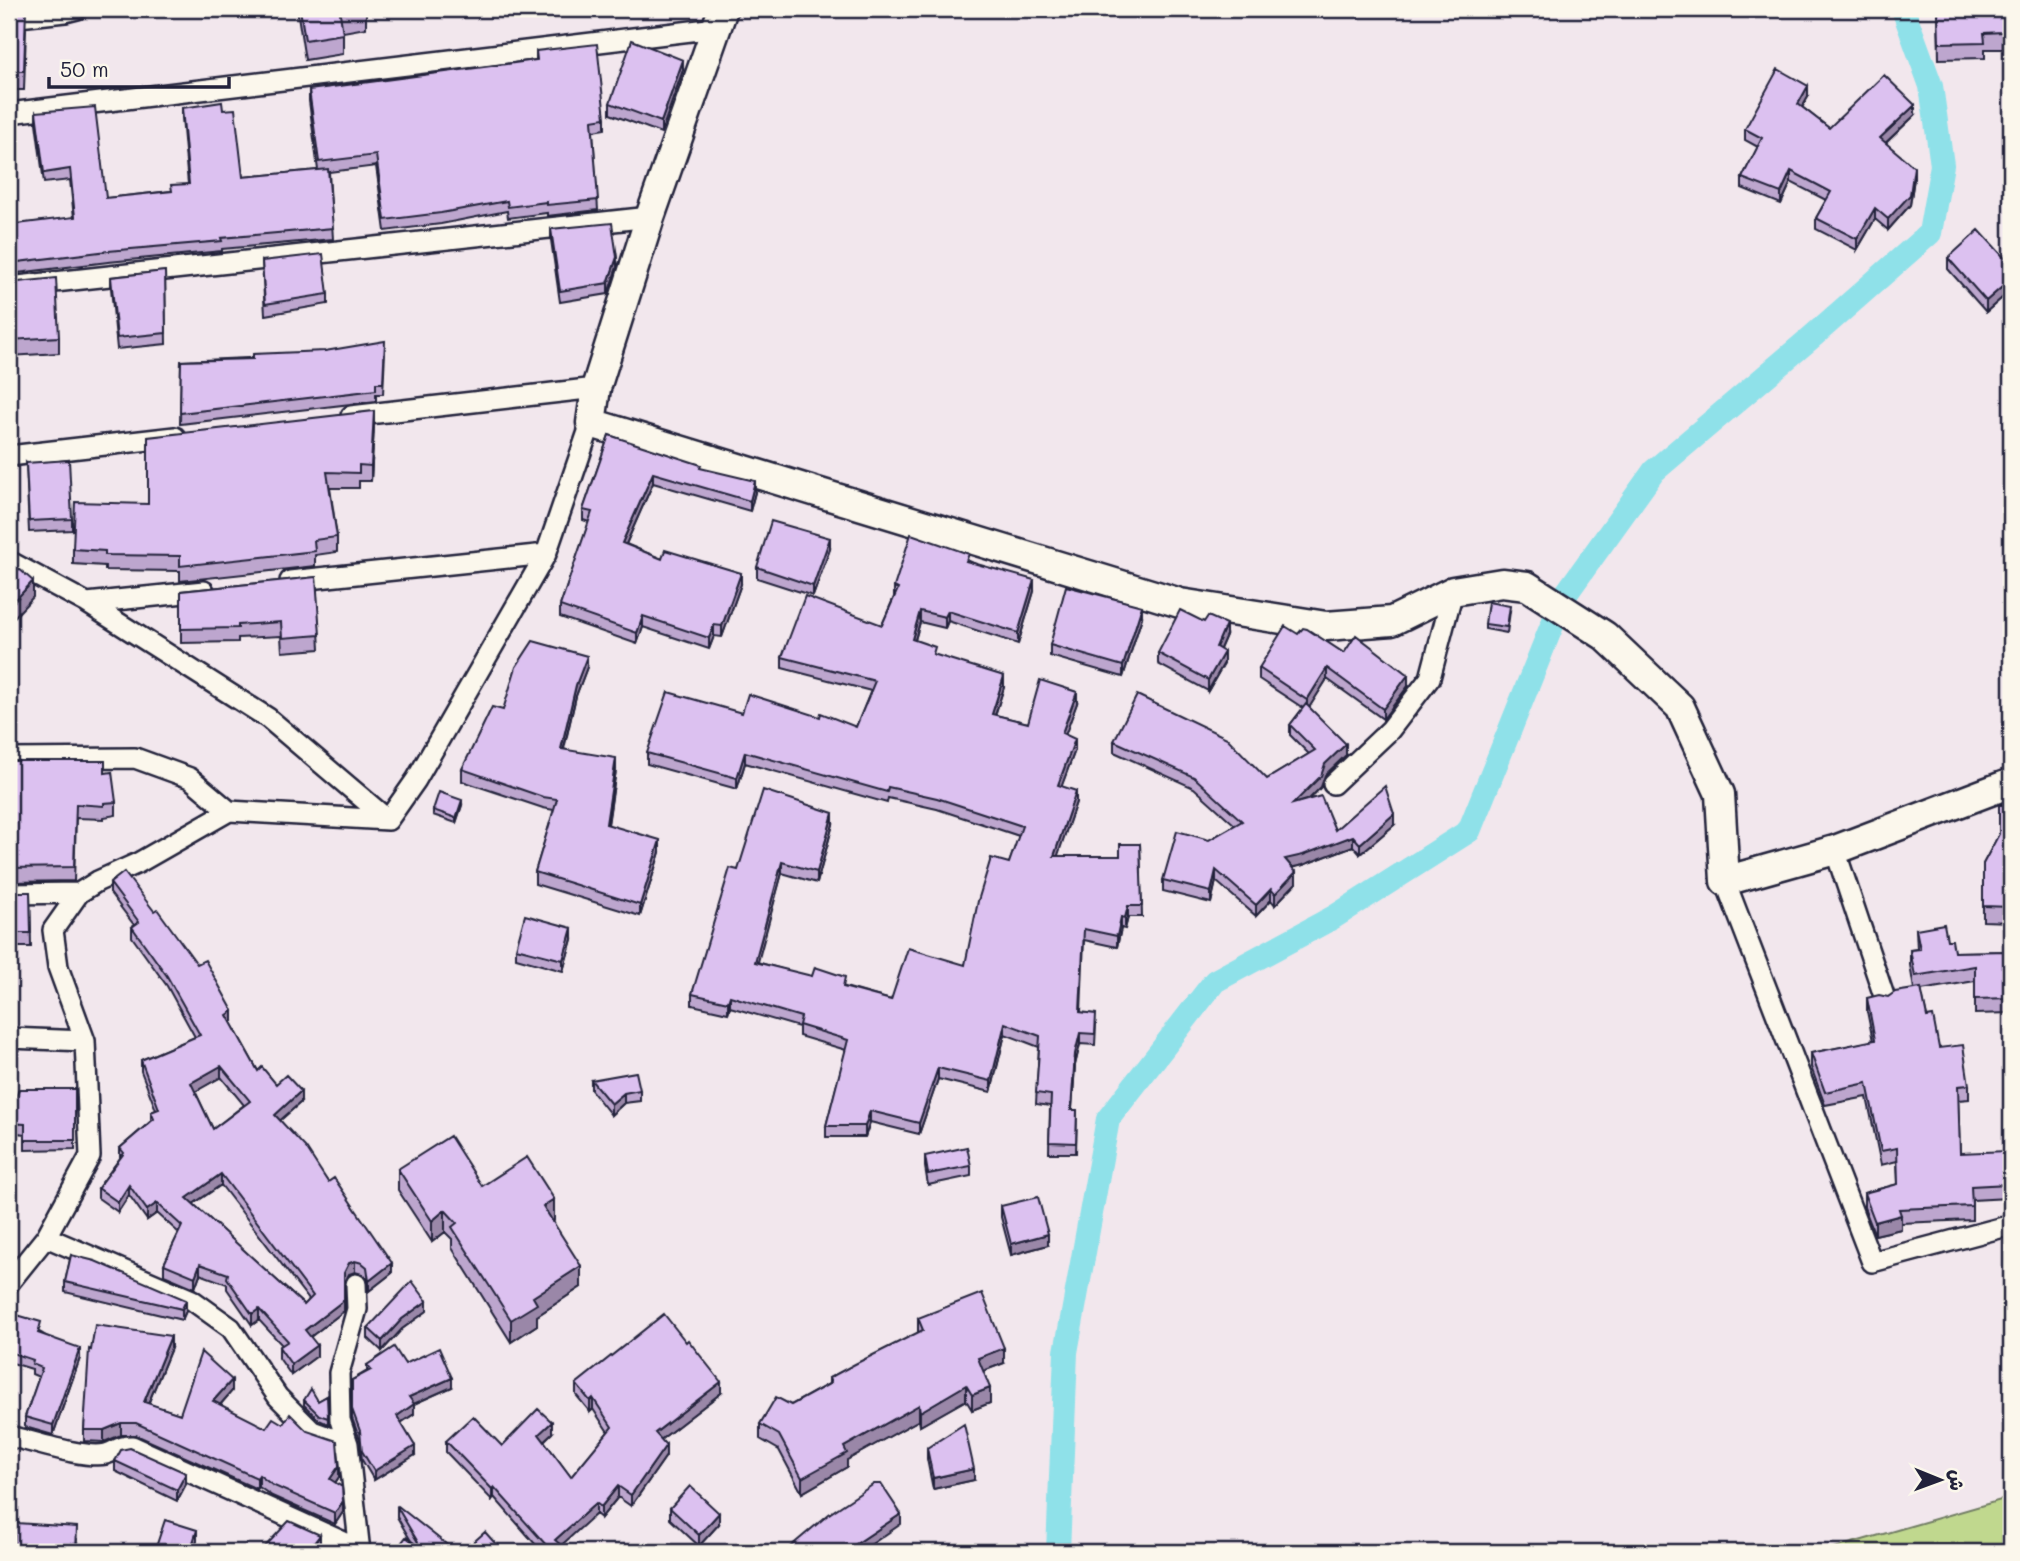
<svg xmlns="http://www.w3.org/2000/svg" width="2020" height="1561" font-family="Mali,'Playpen Sans Arabic',sans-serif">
<rect width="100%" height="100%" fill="#f2e7ed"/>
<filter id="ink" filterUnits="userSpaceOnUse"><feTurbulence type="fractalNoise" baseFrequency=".0143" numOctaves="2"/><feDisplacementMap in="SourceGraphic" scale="14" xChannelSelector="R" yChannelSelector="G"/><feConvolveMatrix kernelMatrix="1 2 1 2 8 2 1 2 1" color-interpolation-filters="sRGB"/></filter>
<g filter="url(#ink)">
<!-- green -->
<path fill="#c0d88e" stroke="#717d64" stroke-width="2" d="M 2011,1497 L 2011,1552 L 1821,1552 Z"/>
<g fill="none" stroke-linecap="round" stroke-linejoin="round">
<!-- canal -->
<path stroke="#8fe1e9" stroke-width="24" d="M 1058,1552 L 1066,1352 L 1108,1119 L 1215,981 L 1334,917 L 1469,831 L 1563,598 L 1654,471 L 1813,336 L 1930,233 L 1942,165 L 1931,86 L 1903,9"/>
<defs>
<path id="street" d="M 9,18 L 65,12 L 77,9
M 9,113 L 716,28
M 9,287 L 650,217
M 351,416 L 596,388
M 9,456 L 175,437
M 9,561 L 87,603 L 268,718 L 388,820
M 290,581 L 546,554
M 87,603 L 204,591
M 9,759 L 135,758 L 190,778 L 229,811
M 1333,784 L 1390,730 L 1430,678 L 1453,591
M 1835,850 L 1885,999
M 1725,881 L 1872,1262 L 2011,1225
M 9,894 L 79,893
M 9,1038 L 85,1041
M 46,1237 L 192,1300 L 231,1328 L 278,1397 L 312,1431 L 348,1444
M 9,1283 L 46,1237 L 90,1156 L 85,1041 L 58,967 L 53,930 L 79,893 L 98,881 L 138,863 L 229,811 L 388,820 L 416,780 L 546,554 L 591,423
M 356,1284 L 357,1309 L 339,1373 L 340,1420 L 348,1444 L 360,1552
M 9,1436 C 32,1441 84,1459 106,1454 C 118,1451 116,1446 132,1446 L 359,1549"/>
<path id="secondary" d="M 723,9 L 650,217 L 596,388 L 591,423 L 1180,603 L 1326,626 L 1392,621 L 1453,591 L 1502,583 L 1527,586 L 1605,636 L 1680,707 L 1720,794 L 1725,881 L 1835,850 L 2011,783"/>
</defs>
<!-- street casing -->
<use href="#street" stroke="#22223b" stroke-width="24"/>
<!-- secondary casing -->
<use href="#secondary" stroke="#22223b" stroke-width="33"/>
<!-- street -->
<use href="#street" stroke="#fbf7ec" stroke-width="19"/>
<!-- secondary -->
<use href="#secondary" stroke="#fbf7ec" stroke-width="28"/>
</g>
<!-- wall -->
<path fill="#bda6ce" stroke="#22223b" stroke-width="2" fill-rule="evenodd" d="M 297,9 L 366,9 L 366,28 L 343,32 L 343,54 L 305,60 Z
M 1938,9 L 2003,9 L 2003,49 L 1985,49 L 1985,58 L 1939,59 Z
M 9,10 L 26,29 L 24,90 L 9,90 Z
M 536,51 L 605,118 L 605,129 L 593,131 L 598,210 L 547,216 L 547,213 L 508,218 L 507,211 L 441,224 L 385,231 L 376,166 L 329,172 L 333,239 L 222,249 L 222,251 L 108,262 L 9,274 L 9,225 L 74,218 L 70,180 L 44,183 L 36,123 L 36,112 L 106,198 L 171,191 L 188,184 L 182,118 L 182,108 L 223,110 L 243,177 L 318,170 L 309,101 L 309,90 L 536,60 Z
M 683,70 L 661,133 L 610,114 L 610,103 Z
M 1808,97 L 1802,107 L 1829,128 L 1915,115 L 1886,143 L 1914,178 L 1910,205 L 1888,230 L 1875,219 L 1857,250 L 1816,229 L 1816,218 L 1826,200 L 1791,182 L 1781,204 L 1742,188 L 1742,178 L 1758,147 L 1745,140 L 1745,129 Z
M 551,229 L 617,267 L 608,294 L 560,302 L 551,240 Z
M 1948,258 L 2011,265 L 2011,290 L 1986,312 L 1948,269 Z
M 262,261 L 328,294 L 328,304 L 265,315 Z
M 165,271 L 166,344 L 117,349 L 111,288 L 111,277 Z
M 9,283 L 59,337 L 59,353 L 10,356 Z
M 385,352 L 383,394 L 376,394 L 376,401 L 180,424 L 181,361 Z
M 374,426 L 371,481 L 359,481 L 359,488 L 330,488 L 337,537 L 337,552 L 315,555 L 315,566 L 180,581 L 180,571 L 105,570 L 105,566 L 73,564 L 73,549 L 148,504 Z
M 609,435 L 701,469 L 755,492 L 750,511 L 653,483 L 626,544 L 662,559 L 741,584 L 722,637 L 714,636 L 709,649 L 643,627 L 637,644 L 560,617 L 560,606 L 589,522 L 583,520 L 583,510 Z
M 26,463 L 72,519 L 72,530 L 29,532 Z
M 830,549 L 813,596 L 757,578 L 757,567 Z
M 969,561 L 1034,591 L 1018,644 L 948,621 L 945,628 L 920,622 L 915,640 L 935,655 L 1004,687 L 995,715 L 1028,723 L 1077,703 L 1065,734 L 1075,750 L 1061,787 L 1076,802 L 1057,856 L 1120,856 L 1140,844 L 1142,917 L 1128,917 L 1125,929 L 1121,928 L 1117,947 L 1084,940 L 1081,1012 L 1096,1025 L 1095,1045 L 1080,1044 L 1075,1065 L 1072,1110 L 1077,1110 L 1076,1153 L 1049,1153 L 1050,1106 L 1036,1104 L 1039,1047 L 1005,1034 L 991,1092 L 938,1079 L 919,1134 L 870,1122 L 865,1137 L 826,1137 L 826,1126 L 846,1050 L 799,1036 L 799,1027 L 730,1007 L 728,1013 L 692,1005 L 692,994 L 738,870 L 833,824 L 817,883 L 782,873 L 757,962 L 891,1000 L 965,965 L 1009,863 L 1019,836 L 937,809 L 888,798 L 887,803 L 745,763 L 737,789 L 647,764 L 647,753 L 742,713 L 856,727 L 871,691 L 782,668 L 782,657 L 882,625 L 894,597 L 894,587 Z
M 316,577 L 320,649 L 282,652 L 281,636 L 238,638 L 238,642 L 181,643 L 181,591 Z
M 1510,611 L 1507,633 L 1485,629 L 1485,624 Z
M 1142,617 L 1123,677 L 1050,656 L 1050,645 Z
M 1298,634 L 1408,686 L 1383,719 L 1327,679 L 1309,707 L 1346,755 L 1325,775 L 1321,787 L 1309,800 L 1335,830 L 1394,825 L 1360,854 L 1353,846 L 1303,865 L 1292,868 L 1296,883 L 1275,905 L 1271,900 L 1256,916 L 1216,881 L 1211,903 L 1163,891 L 1163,880 L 1209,840 L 1235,825 L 1194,788 L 1114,752 L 1114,741 L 1267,779 L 1309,754 L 1290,735 L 1290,725 L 1303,708 L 1259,679 L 1259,668 Z
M 1226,635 L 1220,649 L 1224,663 L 1208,691 L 1158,664 L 1158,653 Z
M 587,667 L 576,696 L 564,749 L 616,770 L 608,825 L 660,852 L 640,916 L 535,884 L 535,872 L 554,810 L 543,808 L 462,781 L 462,769 L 503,710 Z
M 9,761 L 105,773 L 116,802 L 116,815 L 104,817 L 104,819 L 76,818 L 74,881 L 9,882 Z
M 462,805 L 456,823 L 433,815 L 433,810 Z
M 2011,805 L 2011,922 L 1983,921 L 1983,864 L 1999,835 Z
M 110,883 L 233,1021 L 231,1023 L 258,1071 L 301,1102 L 280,1120 L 328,1182 L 392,1273 L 369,1291 L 367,1278 L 362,1274 L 355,1272 L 349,1274 L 344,1284 L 344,1311 L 310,1337 L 317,1356 L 291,1375 L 279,1358 L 279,1347 L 282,1345 L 259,1320 L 252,1325 L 227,1289 L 227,1284 L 200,1274 L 195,1288 L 164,1275 L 164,1264 L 179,1233 L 157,1213 L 147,1220 L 129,1195 L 118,1212 L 98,1198 L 98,1188 L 120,1158 L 120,1148 L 151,1121 L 151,1112 L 156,1110 L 141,1071 L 141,1060 L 195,1037 L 167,986 L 132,937 L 132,927 L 134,925 L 110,893 ZM 221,1077 L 244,1105 L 213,1129 L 195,1091 ZM 221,1185 L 309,1300 L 304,1305 L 193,1204 Z
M 9,892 L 30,892 L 31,947 L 9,947 Z
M 1916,929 L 1947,940 L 1954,952 L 2011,951 L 2011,1013 L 1975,1014 L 1975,981 L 1921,990 L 1927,1017 L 1939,1048 L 1969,1085 L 1969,1099 L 1958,1100 L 1960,1153 L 2008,1184 L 2008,1198 L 1972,1200 L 1972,1220 L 1901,1223 L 1901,1229 L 1875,1235 L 1864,1207 L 1864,1193 L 1898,1184 L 1897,1161 L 1881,1165 L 1867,1097 L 1825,1105 L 1811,1067 L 1811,1053 L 1873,1041 L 1867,1011 L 1867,998 L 1888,997 L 1914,989 L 1910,965 L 1910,950 L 1917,949 Z
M 572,939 L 563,971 L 516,958 L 516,948 Z
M 9,1039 L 14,1050 L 12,1086 L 9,1085 Z
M 591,1080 L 640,1090 L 640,1101 L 624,1103 L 611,1115 L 591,1090 Z
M 75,1089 L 75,1149 L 25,1150 L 25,1134 L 9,1132 L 9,1116 Z
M 925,1156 L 971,1166 L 971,1176 L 928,1185 L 925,1167 Z
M 398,1169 L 482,1186 L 554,1221 L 553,1221 L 581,1287 L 537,1316 L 537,1325 L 511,1342 L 452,1248 L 452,1239 L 445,1232 L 432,1242 L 398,1190 Z
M 1001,1206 L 1048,1245 L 1011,1255 L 1001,1217 Z
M 71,1255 L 186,1311 L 182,1320 L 65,1292 L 65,1282 Z
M 427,1311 L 402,1329 L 382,1351 L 368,1338 L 368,1328 Z
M 9,1318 L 41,1333 L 80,1358 L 53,1435 L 25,1427 L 25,1417 L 39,1377 L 32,1374 L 32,1369 L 9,1362 Z
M 918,1318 L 1004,1363 L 983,1371 L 990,1403 L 972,1410 L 966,1400 L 920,1426 L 919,1420 L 847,1460 L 847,1467 L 802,1493 L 779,1450 L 760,1439 L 760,1424 L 791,1405 L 829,1384 L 829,1378 L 918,1333 Z
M 171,1348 L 148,1404 L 180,1414 L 232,1391 L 220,1405 L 339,1477 L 335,1483 L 343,1512 L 335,1524 L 272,1496 L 259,1487 L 257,1489 L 136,1435 L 121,1435 L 104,1442 L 84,1441 L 84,1430 L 91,1350 Z
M 405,1364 L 452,1387 L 414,1404 L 414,1414 L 401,1423 L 415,1455 L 374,1480 L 362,1460 L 360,1440 L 352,1418 L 352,1380 L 367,1371 L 367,1365 Z
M 576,1384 L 721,1393 L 660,1440 L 666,1456 L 631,1506 L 618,1497 L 601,1518 L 596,1514 L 542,1552 L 494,1497 L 492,1500 L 446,1452 L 446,1441 L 502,1446 L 552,1433 L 544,1441 L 571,1477 L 608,1432 L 593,1409 L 590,1412 L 576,1395 Z
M 327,1396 L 328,1424 L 319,1420 L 304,1405 L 304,1400 L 318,1401 Z
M 927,1448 L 974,1480 L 933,1489 L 927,1459 Z
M 115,1461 L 186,1484 L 177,1501 L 115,1471 Z
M 397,1507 L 456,1552 L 396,1552 L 396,1550 L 411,1541 L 397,1517 Z
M 670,1508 L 719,1524 L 699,1546 L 670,1519 Z
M 16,1523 L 77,1539 L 76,1552 L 14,1552 Z"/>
<!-- shaded-wall -->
<path fill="#9a87a8" stroke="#22223b" stroke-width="2" d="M 683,60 L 683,70 L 661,133 L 661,122 Z
M 1808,86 L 1808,97 L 1798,115 L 1798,104 Z
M 1915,105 L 1915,115 L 1880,148 L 1880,138 Z
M 1914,167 L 1914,178 L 1910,205 L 1888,230 L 1888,219 Z
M 1791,171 L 1791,182 L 1781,204 L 1781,193 Z
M 1875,208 L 1875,219 L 1857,250 L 1857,239 Z
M 617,257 L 617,267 L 608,294 L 608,283 Z
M 2011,279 L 2011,290 L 1986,312 L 1986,301 Z
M 374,411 L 374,426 L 371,481 L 371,466 Z
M 653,473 L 653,483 L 622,553 L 622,543 Z
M 755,481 L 755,492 L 750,511 L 750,501 Z
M 830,538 L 830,549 L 813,596 L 813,586 Z
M 741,573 L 741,584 L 722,637 L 722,626 Z
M 1034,580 L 1034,591 L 1018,644 L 1018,633 Z
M 33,581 L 33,597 L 9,623 L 9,607 Z
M 1142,606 L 1142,617 L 1123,677 L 1123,666 Z
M 920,611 L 920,622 L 912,650 L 912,639 Z
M 948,611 L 948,621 L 945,628 L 945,617 Z
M 643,616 L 643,627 L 637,644 L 637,633 Z
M 1226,624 L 1226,635 L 1216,658 L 1216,647 Z
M 714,625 L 714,636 L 709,649 L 709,638 Z
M 1224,652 L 1224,663 L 1208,691 L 1208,680 Z
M 587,656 L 587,667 L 576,696 L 561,760 L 561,749 L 576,685 Z
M 1327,668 L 1327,679 L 1307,711 L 1307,700 Z
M 1408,675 L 1408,686 L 1383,719 L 1383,709 Z
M 1004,676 L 1004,687 L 992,725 L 992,714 Z
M 1077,692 L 1077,703 L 1062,744 L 1062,733 Z
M 1075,739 L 1075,750 L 1058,796 L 1058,785 Z
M 1346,744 L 1346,755 L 1325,775 L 1321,787 L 1293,815 L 1293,804 L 1325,764 Z
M 745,752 L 745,763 L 737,789 L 737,778 Z
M 616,758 L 616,770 L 606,836 L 606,824 Z
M 1076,791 L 1076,802 L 1054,867 L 1054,856 Z
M 462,800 L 462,805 L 456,823 L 456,818 Z
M 833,813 L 833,824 L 817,883 L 817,872 Z
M 1394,814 L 1394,825 L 1360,854 L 1360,844 Z
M 1353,836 L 1353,846 L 1303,865 L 1285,869 L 1285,859 Z
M 660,840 L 660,852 L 640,916 L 640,905 Z
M 782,862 L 782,873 L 755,973 L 755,962 Z
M 1216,870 L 1216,881 L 1211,903 L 1211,892 Z
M 1296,872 L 1296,883 L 1275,905 L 1275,894 Z
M 1271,889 L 1271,900 L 1256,916 L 1256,905 Z
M 1128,906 L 1128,917 L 1125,929 L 1125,918 Z
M 1121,917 L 1121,928 L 1117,947 L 1117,936 Z
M 572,928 L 572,939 L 563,971 L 563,960 Z
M 730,996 L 730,1007 L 728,1013 L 728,1002 Z
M 233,1011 L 233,1021 L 227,1025 L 227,1015 Z
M 1005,1023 L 1005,1034 L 991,1092 L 991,1081 Z
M 1080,1033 L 1080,1044 L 1075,1065 L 1071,1121 L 1075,1054 Z
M 221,1066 L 221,1077 L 191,1094 L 191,1083 Z
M 938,1068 L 938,1079 L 919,1134 L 919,1123 Z
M 301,1091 L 301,1102 L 275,1125 L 275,1115 Z
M 624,1093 L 624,1103 L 611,1115 L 611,1104 Z
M 870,1111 L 870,1122 L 865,1137 L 865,1126 Z
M 221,1174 L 221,1185 L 187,1208 L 187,1198 Z
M 129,1185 L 129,1195 L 118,1212 L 118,1202 Z
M 554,1199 L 554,1221 L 543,1227 L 543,1206 Z
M 157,1203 L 157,1213 L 147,1220 L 147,1210 Z
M 445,1210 L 445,1232 L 432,1242 L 432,1221 Z
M 1901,1215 L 1901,1229 L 1875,1235 L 1875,1222 Z
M 1048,1234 L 1048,1245 L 1011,1255 L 1011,1244 Z
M 355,1261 L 355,1272 L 349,1274 L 344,1284 L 344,1273 L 349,1263 Z
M 392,1263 L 392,1273 L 369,1291 L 369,1281 Z
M 200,1264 L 200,1274 L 195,1288 L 195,1277 Z
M 581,1266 L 581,1287 L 537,1316 L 537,1325 L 511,1342 L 511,1320 L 533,1297 Z
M 186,1300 L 186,1311 L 182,1320 L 182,1309 Z
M 344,1300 L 344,1311 L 305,1341 L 305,1330 Z
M 427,1301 L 427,1311 L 402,1329 L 382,1351 L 382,1341 L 402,1319 Z
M 259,1309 L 259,1320 L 252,1325 L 252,1314 Z
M 171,1336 L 171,1348 L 144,1414 L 144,1402 Z
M 317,1345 L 317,1356 L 291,1375 L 291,1364 Z
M 80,1348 L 80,1358 L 53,1435 L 53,1425 Z
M 1004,1348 L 1004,1363 L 978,1373 L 978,1358 Z
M 452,1378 L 452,1387 L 409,1406 L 409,1397 Z
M 232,1380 L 232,1391 L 213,1413 L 213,1401 Z
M 721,1382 L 721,1393 L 655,1444 L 655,1433 Z
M 966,1385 L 966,1400 L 920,1426 L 920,1412 Z
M 990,1388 L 990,1403 L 972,1410 L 972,1395 Z
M 593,1398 L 593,1409 L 590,1412 L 590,1401 Z
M 414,1404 L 414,1414 L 397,1425 L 397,1416 Z
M 919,1405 L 919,1420 L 847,1460 L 847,1467 L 802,1493 L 802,1478 L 844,1447 Z
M 552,1422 L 552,1433 L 539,1445 L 539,1434 Z
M 121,1423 L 121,1435 L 104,1442 L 104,1430 Z
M 666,1445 L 666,1456 L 631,1506 L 631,1495 Z
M 415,1446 L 415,1455 L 374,1480 L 374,1471 Z
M 339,1466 L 339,1477 L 330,1490 L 330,1479 Z
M 974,1469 L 974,1480 L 933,1489 L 933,1478 Z
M 186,1473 L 186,1484 L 177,1501 L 177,1490 Z
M 259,1475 L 259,1487 L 257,1489 L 257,1478 Z
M 618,1486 L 618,1497 L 601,1518 L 601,1507 Z
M 494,1487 L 494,1497 L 492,1500 L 492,1489 Z
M 343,1501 L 343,1512 L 335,1524 L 335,1513 Z
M 596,1503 L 596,1514 L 555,1551 L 555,1540 Z
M 719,1513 L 719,1524 L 699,1546 L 699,1535 Z
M 901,1514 L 901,1524 L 860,1552 L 844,1552 Z
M 197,1530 L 197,1541 L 194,1552 L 190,1552 Z
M 320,1535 L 320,1545 L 316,1550 L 316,1552 L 310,1552 Z"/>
<!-- building -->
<path fill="#dcc1f0" stroke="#22223b" stroke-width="2" fill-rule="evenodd" d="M 26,9 L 24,71 L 9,71 L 9,10 Z
M 300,9 L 365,9 L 340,13 L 343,34 L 305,40 Z
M 1938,9 L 2003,9 L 2003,32 L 1984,33 L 1985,42 L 1939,43 Z
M 632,40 L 683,60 L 661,122 L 610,103 Z
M 597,44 L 605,118 L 592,120 L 598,200 L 547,205 L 547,202 L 508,207 L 507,201 L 441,213 L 385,220 L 376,155 L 319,162 L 309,90 L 537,60 L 536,51 Z
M 1778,69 L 1808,86 L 1798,104 L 1829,128 L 1884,75 L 1915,105 L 1880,138 L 1914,167 L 1910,195 L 1888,219 L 1875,208 L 1857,239 L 1816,218 L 1831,192 L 1791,171 L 1781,193 L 1742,178 L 1762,138 L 1745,129 Z
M 222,102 L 223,110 L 235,109 L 243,177 L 328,169 L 333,228 L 221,238 L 222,241 L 108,251 L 9,263 L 9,225 L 75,217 L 70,169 L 44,173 L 36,112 L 95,107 L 106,198 L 172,191 L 171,185 L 189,184 L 182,108 Z
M 612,223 L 617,257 L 608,283 L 560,291 L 551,229 Z
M 1979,230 L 2011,265 L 2011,279 L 1986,301 L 1948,258 Z
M 323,254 L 328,294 L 265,304 L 262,261 Z
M 165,271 L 166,333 L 117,338 L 111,277 Z
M 56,278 L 59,337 L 10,340 L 9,283 Z
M 385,341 L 383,383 L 376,383 L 376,390 L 180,413 L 181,361 L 253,359 L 253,354 L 325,351 Z
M 374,411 L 371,466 L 359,465 L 359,473 L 327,472 L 337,537 L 314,540 L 315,551 L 180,566 L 180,556 L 105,555 L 105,551 L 73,549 L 75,502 L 148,504 L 148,437 Z
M 609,435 L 701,465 L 700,468 L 755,481 L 750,501 L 653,473 L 622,543 L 662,559 L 665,550 L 741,573 L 722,626 L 714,625 L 709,638 L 643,616 L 637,633 L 560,606 L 592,512 L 583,510 Z
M 69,460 L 72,519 L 29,521 L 26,463 Z
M 771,521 L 830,538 L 813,586 L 757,567 Z
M 911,534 L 969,554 L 966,561 L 1034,580 L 1018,633 L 948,611 L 945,617 L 920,611 L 912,639 L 935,647 L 933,654 L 1004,676 L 992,714 L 1028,723 L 1040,680 L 1077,692 L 1062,733 L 1075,739 L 1058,785 L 1076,791 L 1054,856 L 1120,856 L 1120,844 L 1140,844 L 1142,906 L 1128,906 L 1125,918 L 1121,917 L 1117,936 L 1084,929 L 1080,1012 L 1096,1014 L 1095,1034 L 1080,1033 L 1075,1054 L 1071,1110 L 1077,1110 L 1076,1143 L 1049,1142 L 1051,1095 L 1036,1093 L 1040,1036 L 1005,1023 L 991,1081 L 938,1068 L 919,1123 L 870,1111 L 865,1126 L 826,1126 L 848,1040 L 799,1025 L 801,1017 L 730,996 L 728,1002 L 692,994 L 730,868 L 738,870 L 763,790 L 833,813 L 817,872 L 782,862 L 755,962 L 812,976 L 815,967 L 845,977 L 843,987 L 891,1000 L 908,948 L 965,965 L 978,901 L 991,858 L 1009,863 L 1022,826 L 937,798 L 888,787 L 887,792 L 745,752 L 737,778 L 647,753 L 668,692 L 742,713 L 748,694 L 820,717 L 821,713 L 856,727 L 875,681 L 782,657 L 805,596 L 882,625 L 898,589 L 894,587 Z
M 9,560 L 33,581 L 9,607 Z
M 316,577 L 320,635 L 282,638 L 281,622 L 238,625 L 238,628 L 181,629 L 181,591 Z
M 1066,586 L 1142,606 L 1123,666 L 1050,645 Z
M 1488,602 L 1510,606 L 1507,627 L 1485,624 Z
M 1180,610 L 1204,622 L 1208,616 L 1226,624 L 1216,647 L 1224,652 L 1208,680 L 1158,653 Z
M 1285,626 L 1298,634 L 1303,628 L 1307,629 L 1344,653 L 1356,635 L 1408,675 L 1383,709 L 1327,668 L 1307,700 L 1259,668 Z
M 533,641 L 587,656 L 576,685 L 561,749 L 616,758 L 606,824 L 660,840 L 640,905 L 535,872 L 557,799 L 543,797 L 462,769 L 492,707 L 503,710 L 516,667 Z
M 1137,695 L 1227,738 L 1267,779 L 1315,750 L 1290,725 L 1306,704 L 1346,744 L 1325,764 L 1321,776 L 1293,804 L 1321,796 L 1335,830 L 1385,786 L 1394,814 L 1360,844 L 1353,836 L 1303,855 L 1285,859 L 1296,872 L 1275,894 L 1271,889 L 1256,905 L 1216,870 L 1211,892 L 1163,880 L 1177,831 L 1209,840 L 1242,821 L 1194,777 L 1114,741 Z
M 9,761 L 105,761 L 105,773 L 112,772 L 116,802 L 104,803 L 104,806 L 76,804 L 74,867 L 9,868 Z
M 439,792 L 462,800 L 456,818 L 433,810 Z
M 1999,805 L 2011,805 L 2011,907 L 1983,906 L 1983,864 L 1999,834 Z
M 124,872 L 154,911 L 157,909 L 197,964 L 205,960 L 233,1011 L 227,1015 L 258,1071 L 262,1067 L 276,1084 L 286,1075 L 301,1091 L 275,1115 L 306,1148 L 328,1182 L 334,1178 L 392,1263 L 369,1281 L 367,1267 L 362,1263 L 355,1261 L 349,1263 L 344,1273 L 344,1300 L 305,1330 L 317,1345 L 291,1364 L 279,1347 L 288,1341 L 259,1309 L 252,1314 L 227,1278 L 228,1274 L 200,1264 L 195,1277 L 164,1264 L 182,1226 L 157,1203 L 147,1210 L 129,1185 L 118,1202 L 98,1188 L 124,1153 L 120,1148 L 154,1119 L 151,1112 L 159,1109 L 141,1060 L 200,1035 L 167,976 L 132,927 L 139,922 L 110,883 ZM 221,1066 L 250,1101 L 213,1129 L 191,1083 ZM 221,1174 L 313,1296 L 304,1305 L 187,1198 Z
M 9,892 L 30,892 L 31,933 L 9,933 Z
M 525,915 L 572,928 L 563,960 L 516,948 Z
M 1944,924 L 1947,940 L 1952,940 L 1954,952 L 2011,951 L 2011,998 L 1975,999 L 1975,966 L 1915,976 L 1910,950 L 1920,949 L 1916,929 Z
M 1921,988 L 1927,1017 L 1933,1016 L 1939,1048 L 1963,1045 L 1969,1085 L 1958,1086 L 1960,1153 L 2007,1151 L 2008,1184 L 1971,1186 L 1972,1206 L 1899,1209 L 1901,1215 L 1875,1222 L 1864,1193 L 1898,1184 L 1897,1148 L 1881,1151 L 1867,1083 L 1825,1092 L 1811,1053 L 1875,1040 L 1867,998 L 1879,995 L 1888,997 L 1895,992 Z
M 9,1039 L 14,1040 L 12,1075 L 9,1075 Z
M 636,1072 L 640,1090 L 624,1093 L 611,1104 L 591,1080 Z
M 19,1089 L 75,1089 L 75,1140 L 25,1140 L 25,1124 L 9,1123 L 9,1116 Z
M 450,1136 L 482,1186 L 527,1157 L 554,1199 L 543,1206 L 581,1266 L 533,1297 L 537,1304 L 511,1320 L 452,1227 L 457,1223 L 445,1210 L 432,1221 L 398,1169 Z
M 967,1147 L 971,1166 L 928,1174 L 925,1156 Z
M 1038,1197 L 1048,1234 L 1011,1244 L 1001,1206 Z
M 71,1255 L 95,1261 L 186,1300 L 182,1309 L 65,1282 Z
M 412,1281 L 427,1301 L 402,1319 L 382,1341 L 368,1328 Z
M 982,1293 L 1004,1348 L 978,1358 L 990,1388 L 972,1395 L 966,1385 L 920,1412 L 919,1405 L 844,1447 L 847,1453 L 802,1478 L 779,1435 L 760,1424 L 776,1397 L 791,1405 L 831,1383 L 829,1378 L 855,1364 L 923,1330 L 918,1318 Z
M 10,1313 L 41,1322 L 38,1333 L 80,1348 L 53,1425 L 25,1417 L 42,1368 L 32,1364 L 33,1360 L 9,1352 L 9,1318 Z
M 664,1314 L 686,1342 L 688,1340 L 721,1382 L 655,1433 L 666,1445 L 631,1495 L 618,1486 L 601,1507 L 596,1503 L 555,1540 L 569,1552 L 542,1552 L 549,1545 L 547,1546 L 494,1487 L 492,1489 L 446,1441 L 473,1416 L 502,1446 L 538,1409 L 552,1422 L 539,1434 L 571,1477 L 612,1427 L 593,1398 L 590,1401 L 576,1384 Z
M 95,1325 L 171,1336 L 144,1402 L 180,1414 L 201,1352 L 232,1380 L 213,1401 L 266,1428 L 273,1418 L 283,1424 L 290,1414 L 307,1431 L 337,1441 L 339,1466 L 330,1479 L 342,1487 L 343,1501 L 335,1513 L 272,1485 L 259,1475 L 257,1478 L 136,1423 L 121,1423 L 104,1430 L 84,1430 L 89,1349 L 91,1350 Z
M 394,1347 L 405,1364 L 439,1348 L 452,1378 L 409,1397 L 414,1404 L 397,1416 L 415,1446 L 374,1471 L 362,1451 L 360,1431 L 352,1409 L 352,1380 L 371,1370 L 367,1365 Z
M 311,1389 L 318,1401 L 327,1396 L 328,1418 L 319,1415 L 304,1400 Z
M 964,1424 L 974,1469 L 933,1478 L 927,1448 Z
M 130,1448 L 186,1473 L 177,1490 L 115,1461 L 121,1450 Z
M 874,1484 L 881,1484 L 901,1514 L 844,1552 L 784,1552 L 829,1514 Z
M 690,1486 L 719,1513 L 699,1535 L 670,1508 Z
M 398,1506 L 456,1552 L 398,1552 L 396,1550 L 406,1537 L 422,1549 L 397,1507 Z
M 165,1520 L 197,1530 L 190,1552 L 162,1552 L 155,1550 Z
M 289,1521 L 320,1535 L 314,1543 L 316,1545 L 310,1552 L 260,1552 Z
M 16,1523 L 77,1527 L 76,1552 L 37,1552 L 37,1549 L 14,1547 Z
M 485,1532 L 503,1552 L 473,1552 L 468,1547 Z"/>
</g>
<!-- margin -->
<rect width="2020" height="1561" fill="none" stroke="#fbf7ec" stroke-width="35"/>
<rect x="18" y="18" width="1985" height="1526" fill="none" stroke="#22223b" stroke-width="2.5" filter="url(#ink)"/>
<!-- north arrow -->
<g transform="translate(1940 1480) rotate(91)" stroke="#fbf7ec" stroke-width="5" paint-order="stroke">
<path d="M0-5L12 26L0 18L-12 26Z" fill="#22223b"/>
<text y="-10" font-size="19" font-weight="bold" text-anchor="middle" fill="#22223b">ش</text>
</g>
<!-- scale -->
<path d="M49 77v10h180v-10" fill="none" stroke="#22223b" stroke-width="3.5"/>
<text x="60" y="77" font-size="21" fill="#22223b" stroke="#fbf7ec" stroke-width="5" paint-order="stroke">50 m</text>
</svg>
